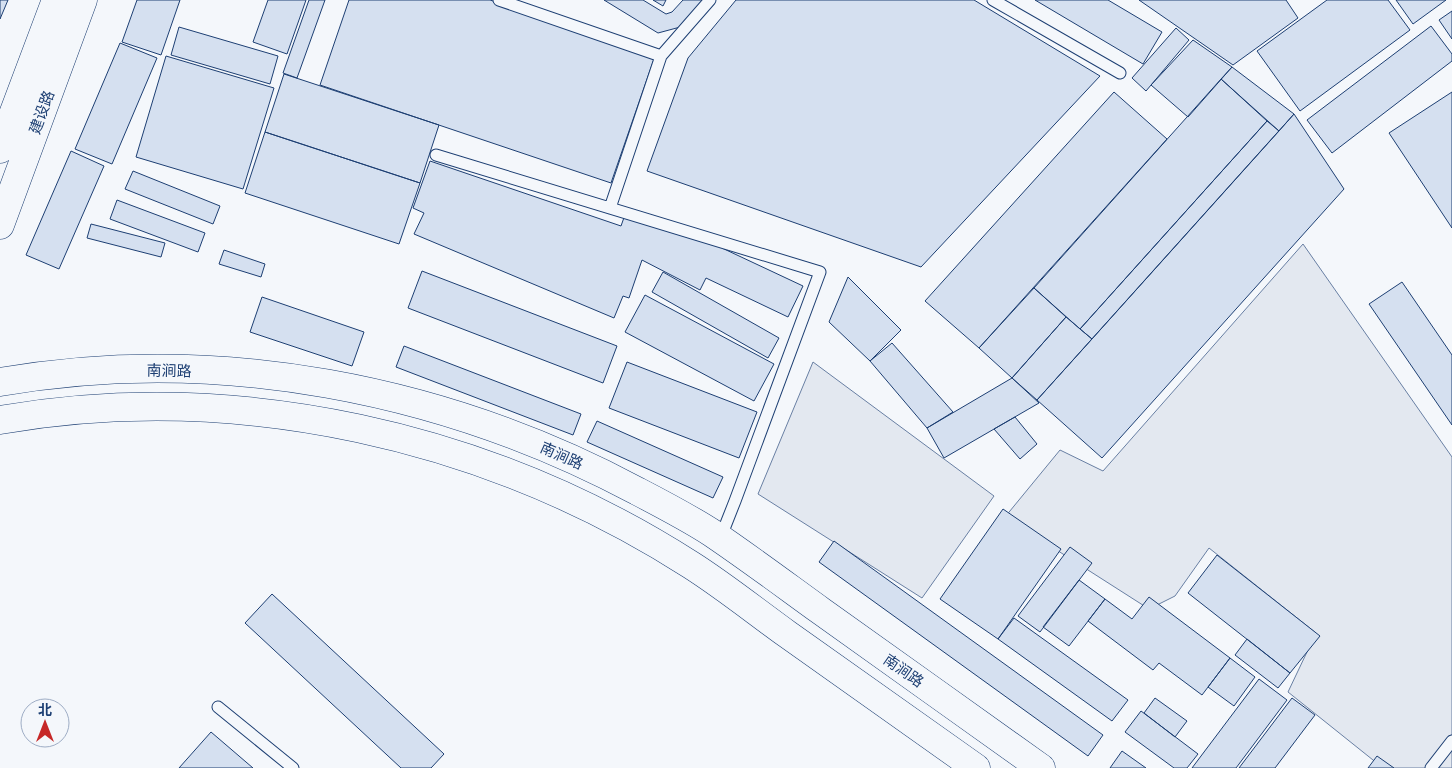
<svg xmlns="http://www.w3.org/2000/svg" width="1452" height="768" font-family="Lato,'Noto Sans SC',sans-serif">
<rect width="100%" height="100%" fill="#f4f7fb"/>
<!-- parking -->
<path fill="#e3e8f0" stroke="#687fa3" d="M 1303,244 L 1452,457 L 1452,768 L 1383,768 L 1288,692 L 1316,633 L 1209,548 L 1175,596 L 1149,609 L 1005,517 L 1060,450 L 1103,471 Z
M 813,362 L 994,496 L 922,598 L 758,494 Z"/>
<!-- building -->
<path fill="#d5e0f0" stroke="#1d3f73" d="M 0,0 L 8,0 L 0,19 Z
M 137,0 L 180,0 L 161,55 L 122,42 Z
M 268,0 L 306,0 L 287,54 L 253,42 Z
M 309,0 L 325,0 L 297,78 L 283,73 Z
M 349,0 L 490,0 L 655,56 L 611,183 L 320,85 Z
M 604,0 L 643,0 L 666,14 L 672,12 L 683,0 L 708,0 L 684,26 L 658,33 Z
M 653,0 L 666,0 L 663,6 Z
M 736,0 L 974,0 L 1100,76 L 921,267 L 647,171 L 688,58 Z
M 1035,0 L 1108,0 L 1162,32 L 1143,64 Z
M 1139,0 L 1286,0 L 1298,18 L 1233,65 Z
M 1327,0 L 1388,0 L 1410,30 L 1300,111 L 1257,51 Z
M 1396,0 L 1446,0 L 1413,24 Z
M 1452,11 L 1452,39 L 1439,20 Z
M 1431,26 L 1452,54 L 1452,61 L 1332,153 L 1307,120 Z
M 179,27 L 278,56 L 270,84 L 171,55 Z
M 1176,28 L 1189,40 L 1146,91 L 1132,78 Z
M 1193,40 L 1232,67 L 1188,117 L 1151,85 Z
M 120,43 L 157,58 L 112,164 L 75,149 Z
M 166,56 L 274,88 L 243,189 L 136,157 Z
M 1232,67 L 1294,114 L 1279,131 L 1221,79 Z
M 284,74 L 439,125 L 420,183 L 265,132 Z
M 1221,79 L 1267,121 L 1080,329 L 1034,288 Z
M 1114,92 L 1167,139 L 979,348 L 925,301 Z
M 1452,92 L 1452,228 L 1389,133 Z
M 1294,114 L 1344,189 L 1102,458 L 1037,400 Z
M 1267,121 L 1279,131 L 1092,339 L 1080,329 Z
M 265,132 L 420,183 L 399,244 L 245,193 Z
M 71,151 L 104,166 L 59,269 L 26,255 Z
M 430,161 L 621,226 L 627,209 L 723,242 L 722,248 L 803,286 L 788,317 L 706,278 L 700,290 L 642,260 L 629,298 L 623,296 L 614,318 L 414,234 L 424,213 L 413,208 Z
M 133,171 L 220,206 L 213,224 L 125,189 Z
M 117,200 L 205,233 L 198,252 L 110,219 Z
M 91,224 L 165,243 L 161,257 L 87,238 Z
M 224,250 L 265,264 L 261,277 L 219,264 Z
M 422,271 L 617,346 L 603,383 L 408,308 Z
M 663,272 L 779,338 L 768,358 L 652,292 Z
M 848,277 L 901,330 L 870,361 L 829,322 Z
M 1402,282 L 1452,355 L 1452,425 L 1369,304 Z
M 1034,288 L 1066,317 L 1012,378 L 979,348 Z
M 645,295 L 774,364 L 754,401 L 625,332 Z
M 262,297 L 364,332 L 352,366 L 250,332 Z
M 1066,317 L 1092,339 L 1037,400 L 1012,378 Z
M 892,343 L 953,412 L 927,428 L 870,361 Z
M 404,346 L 581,414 L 573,435 L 396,367 Z
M 627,362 L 757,412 L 739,458 L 609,408 Z
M 1012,378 L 1039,403 L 944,458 L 927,428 Z
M 1015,417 L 1037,444 L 1020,459 L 994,429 Z
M 597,421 L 723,477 L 713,498 L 587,442 Z
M 1003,509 L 1061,549 L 998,639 L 940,599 Z
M 834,541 L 1103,735 L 1088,756 L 819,562 Z
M 1070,547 L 1092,563 L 1040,632 L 1018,616 Z
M 1217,555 L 1320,636 L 1290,673 L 1188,593 Z
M 1079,580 L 1105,599 L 1069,646 L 1043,627 Z
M 272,594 L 444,754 L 431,768 L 401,768 L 245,623 Z
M 1149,597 L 1230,658 L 1202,695 L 1159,663 L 1153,670 L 1088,621 L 1105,599 L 1132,619 Z
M 1014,618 L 1128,700 L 1112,721 L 998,639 Z
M 1247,639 L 1290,673 L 1278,688 L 1235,655 Z
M 1230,658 L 1255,677 L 1234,706 L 1208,687 Z
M 1259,679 L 1287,700 L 1236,768 L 1192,768 Z
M 1155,698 L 1187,721 L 1175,737 L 1144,713 Z
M 1292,698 L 1315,715 L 1275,768 L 1239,768 Z
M 1141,711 L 1198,754 L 1187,768 L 1174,768 L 1125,732 Z
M 211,732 L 253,768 L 179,768 Z
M 1122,751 L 1146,768 L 1110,768 Z
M 1377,756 L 1394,768 L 1368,768 Z"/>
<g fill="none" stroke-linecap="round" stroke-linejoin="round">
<defs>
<path id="lane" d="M 499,0 L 661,56
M 993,0 L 1120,73
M 436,155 L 820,272 L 735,501 L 720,539
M 610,208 L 661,56 L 710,0
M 218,707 L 293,768
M 1431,768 L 1452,741"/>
<path id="primary" d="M 0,149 L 56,0
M 0,225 L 83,0"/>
<path id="highway" d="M 0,382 C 217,344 444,388 637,491 C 662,504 689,518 712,533 C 749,558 785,585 821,611 C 894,663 968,716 1041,768
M 0,420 C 238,379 488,435 691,565 C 724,586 755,611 787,634 C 850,678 913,723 976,768"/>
</defs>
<!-- lane casing -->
<use href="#lane" stroke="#1d3f73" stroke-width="13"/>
<!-- primary casing -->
<use href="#primary" stroke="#1d3f73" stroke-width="29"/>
<!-- highway casing -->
<use href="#highway" stroke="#1d3f73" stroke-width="29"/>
<!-- lane -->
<use href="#lane" stroke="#f4f7fb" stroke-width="11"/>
<!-- primary -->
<use href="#primary" stroke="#f4f7fb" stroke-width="28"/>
<!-- highway -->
<use href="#highway" stroke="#f4f7fb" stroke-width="28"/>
</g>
<g text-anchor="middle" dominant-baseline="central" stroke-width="4" stroke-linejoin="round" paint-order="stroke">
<!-- street labels -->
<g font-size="15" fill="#1d3f73" stroke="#f4f7fb">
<text transform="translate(41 112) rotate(-70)">建设路</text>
<text transform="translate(169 370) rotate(1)">南涧路</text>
<text transform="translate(562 455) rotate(24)">南涧路</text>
<text transform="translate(904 670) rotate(35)">南涧路</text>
</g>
</g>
<!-- north arrow -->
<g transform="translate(45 723)"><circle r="24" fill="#f4f7fb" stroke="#9eadc5"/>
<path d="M0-4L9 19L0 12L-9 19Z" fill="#c62828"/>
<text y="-8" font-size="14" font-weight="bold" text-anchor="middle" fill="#1d3f73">北</text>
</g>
</svg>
